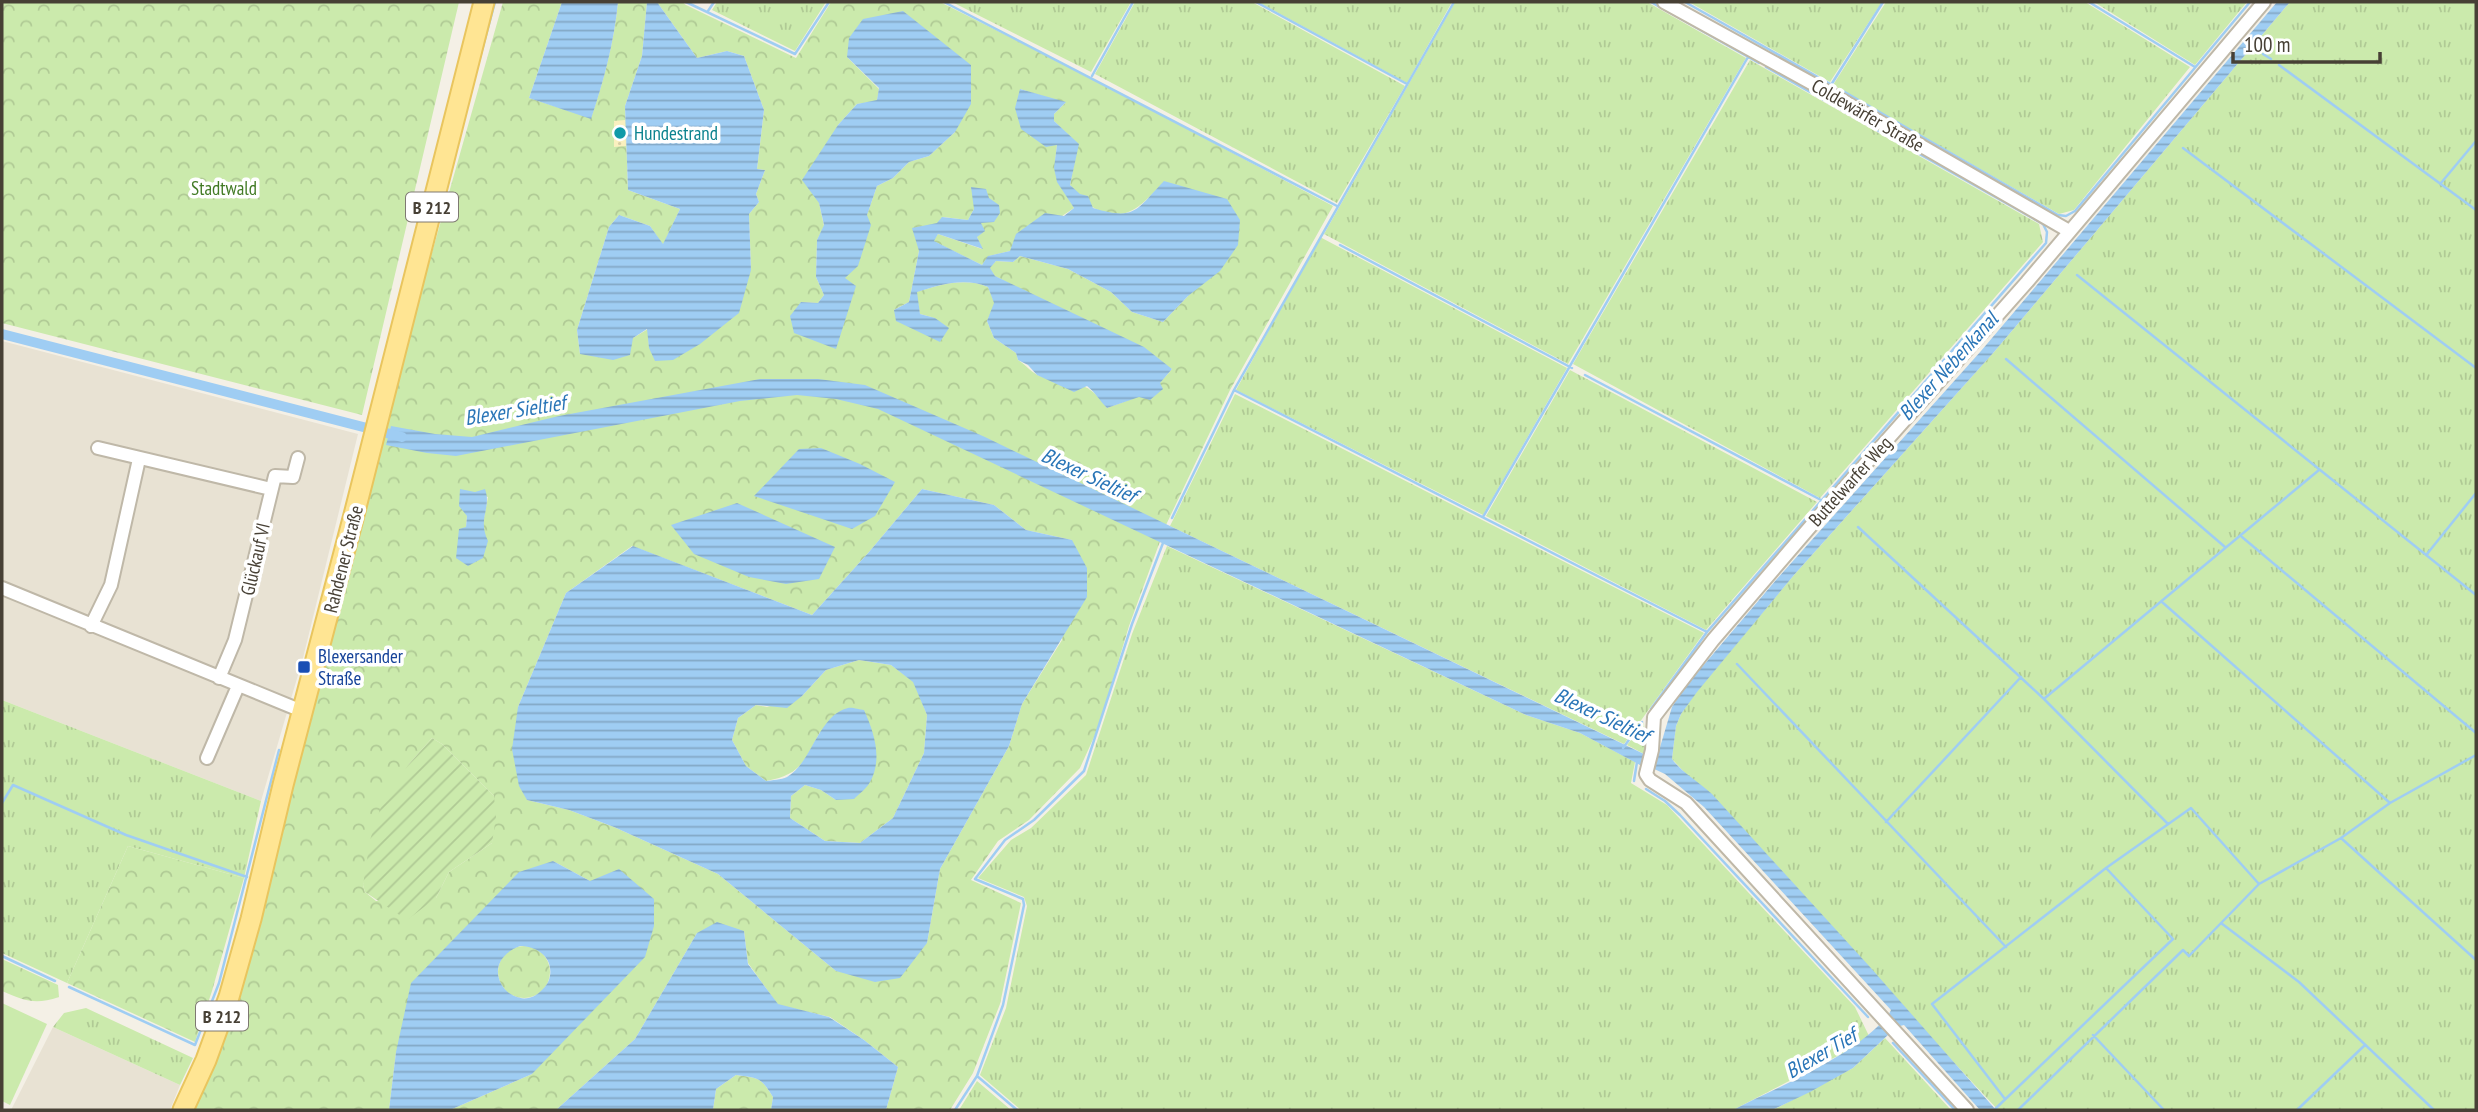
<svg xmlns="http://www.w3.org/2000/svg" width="2478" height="1112" font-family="'PT Sans Narrow',sans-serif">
<defs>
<pattern id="grass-tufts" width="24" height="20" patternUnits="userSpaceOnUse" patternTransform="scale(1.75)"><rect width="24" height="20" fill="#cbeaac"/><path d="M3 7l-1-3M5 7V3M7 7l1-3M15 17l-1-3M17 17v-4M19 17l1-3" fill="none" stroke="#b0ca95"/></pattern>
<pattern id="forest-crowns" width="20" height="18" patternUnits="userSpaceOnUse" patternTransform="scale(1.75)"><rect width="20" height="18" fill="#cbeaac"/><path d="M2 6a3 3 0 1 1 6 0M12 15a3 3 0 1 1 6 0" fill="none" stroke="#b0ca95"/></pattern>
<pattern id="sand-dots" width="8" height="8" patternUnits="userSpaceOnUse" patternTransform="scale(1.75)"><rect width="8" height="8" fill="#faf0bf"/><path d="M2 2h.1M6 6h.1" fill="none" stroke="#d8cfa5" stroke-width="1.8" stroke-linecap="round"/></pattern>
<pattern id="garden-furrows" width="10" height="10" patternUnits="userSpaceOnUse" patternTransform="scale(1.75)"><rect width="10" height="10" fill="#cbeaac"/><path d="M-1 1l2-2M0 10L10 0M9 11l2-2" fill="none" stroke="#b0ca95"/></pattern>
<pattern id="water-rules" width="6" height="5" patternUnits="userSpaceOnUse" patternTransform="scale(1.75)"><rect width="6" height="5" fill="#9fcdf3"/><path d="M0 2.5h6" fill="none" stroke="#83a8c6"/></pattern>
</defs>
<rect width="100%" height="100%" fill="#f4f0e6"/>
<!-- residential -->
<path fill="#e8e2d3" d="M 2,341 L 358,434 L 303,658 L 261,801 L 2,700 Z
M 53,1027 L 180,1085 L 170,1110 L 11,1110 Z"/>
<!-- grass -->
<path fill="url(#grass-tufts)" d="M 717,2 L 826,2 L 795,51 L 712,10 Z
M 952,2 L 1131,2 L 1091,72 Z
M 1135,2 L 1252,2 L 1405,86 L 1337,203 L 1095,74 Z
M 1258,2 L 1452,2 L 1407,83 Z
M 1455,2 L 1647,2 L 1746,58 L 1568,364 L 1324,234 Z
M 1689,2 L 1882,2 L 1830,82 Z
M 1886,2 L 2085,2 L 2190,67 L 2074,210 L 2059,214 L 1833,85 Z
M 2094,2 L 2247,2 L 2195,65 Z
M 2290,2 L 2476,2 L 2476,1110 L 1998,1110 L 1672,759 L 1676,726 L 1681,714 L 1696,692 L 1794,575 L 1994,352 Z
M 1750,60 L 2039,224 L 2043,242 L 1820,498 L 1573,364 Z
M 1320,237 L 1567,368 L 1483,515 L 1236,390 Z
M 1570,370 L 1817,502 L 1706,630 L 1486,516 Z
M 1235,394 L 1704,633 L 1624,744 L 1170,526 Z
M 1167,546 L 1526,715 L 1580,733 L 1635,762 L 1631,783 L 1667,805 L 1855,1007 L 1869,1036 L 1849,1050 L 1733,1110 L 1021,1110 L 980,1075 L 1006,1008 L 1027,906 L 1024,897 L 978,878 L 1011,840 L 1031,828 L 1086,775 L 1132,634 Z
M 2,700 L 261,801 L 244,878 L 128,846 L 67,983 L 2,953 Z
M 1644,723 L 1646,755 L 1627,745 Z
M 86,1008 L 193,1058 L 180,1085 L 53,1027 L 64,1013 Z
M 1885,1038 L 1951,1110 L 1773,1110 L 1853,1068 Z
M 977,1081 L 1011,1110 L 959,1110 Z"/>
<!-- forest -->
<path fill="url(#forest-crowns)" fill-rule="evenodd" d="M 2,2 L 459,2 L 362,415 L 2,323 Z
M 503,2 L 562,2 L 529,98 L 591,118 C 604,80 614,42 618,2 L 647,2 L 642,56 L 625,106 L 628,190 L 680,209 L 663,245 L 650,226 L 619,215 L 609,227 L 577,330 L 580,354 L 633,338 L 648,329 L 649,348 L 751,270 L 749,214 L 759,202 L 756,194 L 765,170 L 757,169 L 764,110 L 744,56 L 727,51 L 697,58 L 657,2 L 682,2 L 686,5 L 796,58 L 831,2 L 940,2 L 1072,68 L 1333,206 L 1230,390 L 1166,525 L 1129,626 L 1099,726 L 1080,768 L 1029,820 L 998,841 L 971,880 L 1021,903 L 1000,1004 L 973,1073 L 950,1110 L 886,1110 L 898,1067 L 864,1040 L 830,1017 L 778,1005 L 748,963 L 744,931 L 697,933 L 635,1039 L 556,1110 L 450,1110 L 532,1074 L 590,881 L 553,861 L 396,1052 L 389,1110 L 189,1110 ZM 847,57 L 955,132 L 929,156 L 909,162 L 893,178 L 877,186 L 845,278 L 794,332 L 801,302 L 818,303 L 824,295 L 816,277 L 817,240 L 824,226 L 819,203 L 838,125 L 857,104 L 877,101 L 879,89 ZM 1020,89 L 1065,103 L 1054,114 L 1054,121 L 1078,144 L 1070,185 C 1077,192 1085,203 1094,208 C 1127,226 1143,203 1165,181 L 1188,296 L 1163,322 L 1132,312 L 1111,292 L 1068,269 L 1020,256 L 1013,262 L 996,261 L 989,268 L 995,276 L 1172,369 C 1155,391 1132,399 1107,408 C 1085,376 1072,387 1040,376 C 1033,374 1026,365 1018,360 L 1016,353 L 994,338 L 987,321 L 995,304 L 988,287 C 964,277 941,285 916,292 L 920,314 L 935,318 L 894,310 L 909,302 L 919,251 L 943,217 L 968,220 L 974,209 L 996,216 L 994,221 L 981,222 L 977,237 L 982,249 L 938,234 L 933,241 L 982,265 L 989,256 L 1010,251 L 1074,208 C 1058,178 1052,182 1057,145 ZM 922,489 L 994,505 L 1026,530 L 1072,540 L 1062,640 L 1022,704 L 1009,746 L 940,869 L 927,943 L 836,971 L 718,874 L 614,827 L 569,810 L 527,800 L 518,707 L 566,593 L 632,546 L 812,615 L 869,552 ZM 461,490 L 488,497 L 482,528 L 466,527 L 467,516 ZM 432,738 L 442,744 L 494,796 L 492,843 L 449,872 L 436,898 L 376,901 L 365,892 L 363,885 L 409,764 Z
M 859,660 L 891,665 L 914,682 L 927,715 L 924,753 L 893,818 L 860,843 L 825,841 L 790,818 L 791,796 L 805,785 L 821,790 L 836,800 L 820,732 C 804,761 801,775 766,781 L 746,766 L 732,740 L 738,718 L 756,705 L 767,707 L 802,696 L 826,670 Z
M 128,846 L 244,878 L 212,991 L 195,1042 L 67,983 Z
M498 972a26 26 0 1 1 52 0a26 26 0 1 1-52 0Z
M 2,959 L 58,985 L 59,997 C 35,1005 25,1001 2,991 Z
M 736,1075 C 758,1078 761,1077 773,1097 L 771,1110 L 713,1110 L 716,1089 Z"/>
<!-- sand -->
<path fill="url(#sand-dots)" d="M 625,120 L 626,146 L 614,147 L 614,121 Z"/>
<!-- garden -->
<path fill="url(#garden-furrows)" d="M 432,738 L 442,744 L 494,796 L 496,817 L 492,843 L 449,872 L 436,898 L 407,920 L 365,892 L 363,885 L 370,840 L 382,803 L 409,764 Z"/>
<!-- pitch -->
<path fill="#cbeaac" d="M 2,1003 L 47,1024 L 10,1105 L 2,1101 Z"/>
<!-- water -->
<path fill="url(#water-rules)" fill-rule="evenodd" d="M 562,2 L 618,2 C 614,43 604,80 591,119 L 529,98 Z
M 647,2 L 657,2 L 697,58 L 727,51 L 744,56 L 764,110 L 757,169 L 765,170 L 756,194 L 759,202 L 749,214 L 751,270 L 739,313 L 700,344 L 673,360 L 655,361 L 649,348 L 647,329 L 633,338 L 630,355 L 613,360 L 580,354 L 577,330 L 609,227 L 619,215 L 650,226 L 663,244 L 680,209 L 628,190 L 625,106 L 642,56 Z
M 2277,2 L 2290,2 L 1994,352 L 1794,575 L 1697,692 L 1681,714 L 1676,726 L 1672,759 C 1680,771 1700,783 1712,794 L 1870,967 L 1996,1110 L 1980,1110 L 1904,1025 L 1896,1027 L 1887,1018 L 1891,1010 L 1704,807 L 1665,774 L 1652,768 L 1654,757 L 1658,754 L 1672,707 L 1685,687 L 1776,580 L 1981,351 Z
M 903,11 L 971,65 L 971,104 L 955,132 L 929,156 L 909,162 L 893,178 L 877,186 L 867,215 L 871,225 L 858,266 L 845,278 L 856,286 L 836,349 L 794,333 L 790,316 L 801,302 L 818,303 L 824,295 L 816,277 L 817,240 L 824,225 L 819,203 L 802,180 L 838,125 L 857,104 L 877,100 L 879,88 L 847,57 L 849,38 L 863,19 Z
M 1020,89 L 1066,102 L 1054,114 L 1054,121 L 1079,144 L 1070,185 L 1080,194 L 1088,196 L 1093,208 C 1136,221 1136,210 1164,181 L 1227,199 L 1240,220 L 1238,245 L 1220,271 L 1188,296 L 1163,322 L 1132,312 L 1111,292 L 1068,269 L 1020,256 L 1013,262 L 996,261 L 990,268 L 995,276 L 1144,347 L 1172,369 L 1160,383 L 1163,389 L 1150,400 L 1139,397 L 1107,408 C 1099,400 1096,393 1087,386 L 1074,392 L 1037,375 L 1028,365 L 1018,360 L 1016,353 L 994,338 L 987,321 L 994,303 L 988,287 C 964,277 940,285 917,292 L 920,314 L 935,318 L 949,328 L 940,342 L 896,321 L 894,310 L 909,302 L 919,251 L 912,228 L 937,223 L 942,217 L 968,220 L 974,209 L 971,187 L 986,189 L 989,198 L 999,205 L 1000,213 L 994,222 L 981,223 L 985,231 L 977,237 L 983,249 L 938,234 L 934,241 L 982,265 L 988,256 L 1010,251 L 1016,234 L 1045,213 L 1064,216 L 1074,208 L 1057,182 L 1054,168 L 1057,145 L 1046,147 L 1021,129 L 1015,108 Z
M 760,379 L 818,379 L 865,385 L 985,437 L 1646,755 L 1642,766 L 1580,733 L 1526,715 L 878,409 L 836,399 L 797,395 L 740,401 L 456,456 L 427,453 L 386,445 L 391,426 L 435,434 L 472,437 L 559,416 Z
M 821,448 L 860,464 L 895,482 L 875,516 L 852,529 L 754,496 L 799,449 Z
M 460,489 L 475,492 L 485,489 C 492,509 477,518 488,541 L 483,558 L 468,566 L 456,558 L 459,529 L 466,527 L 467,516 L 459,506 Z
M 922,489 L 994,505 L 1026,530 L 1072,540 L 1087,568 L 1087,597 L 1022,704 L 1009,746 L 940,869 L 927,943 L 900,978 L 875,982 L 836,971 L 718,874 L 614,827 L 569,810 L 527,800 L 519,786 L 512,749 L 518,707 L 566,593 L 633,546 L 812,615 L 869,552 ZM 859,660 L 891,665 L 913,682 L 927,715 L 924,753 L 893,818 L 860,843 L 825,841 L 790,818 L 791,796 L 805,785 L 821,790 L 836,800 L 854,799 C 859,794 867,788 870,782 C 883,759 874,732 864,710 C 860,710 852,707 848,708 C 818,715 812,763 787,777 C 781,780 772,780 766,781 L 746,766 L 732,740 L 738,718 L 756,705 L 787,708 L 802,696 L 826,670 Z
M 737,503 L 835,547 L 819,579 L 786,584 L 749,577 L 694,554 L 671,525 Z
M 553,861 L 590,881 L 619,869 L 654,899 L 654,926 L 645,957 L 532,1074 L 450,1110 L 389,1110 L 396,1052 L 411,983 L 519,872 ZM 520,946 C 537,946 553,957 550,976 C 549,982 546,986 542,990 C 515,1019 471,965 520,946 Z
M 717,922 L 744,931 L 748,964 L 778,1004 L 829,1017 L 864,1040 L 898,1067 L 886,1110 L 771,1110 L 773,1097 C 761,1077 758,1078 736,1075 L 716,1089 L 713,1110 L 556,1110 L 635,1039 L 697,933 Z
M 1881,1023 L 1890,1033 L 1853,1068 L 1810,1092 L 1772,1110 L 1733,1110 C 1778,1087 1847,1059 1881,1023 Z"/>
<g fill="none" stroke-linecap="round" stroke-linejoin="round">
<!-- stream -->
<path stroke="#9fcdf3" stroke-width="2.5" d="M 686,2 L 795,54 L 829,2
M 944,2 L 1337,206
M 1256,2 L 1407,84
M 1651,2 L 1759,63
M 1685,2 L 1832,85
M 2089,2 L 2195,67
M 708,11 L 714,2
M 2263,54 L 2271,59
M 2279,65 L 2476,210
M 1092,76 L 1133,2
M 474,80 L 495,2
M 1831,85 L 1883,2
M 1843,91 L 2058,215 L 2066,216 L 2075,211 L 2250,2
M 2183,148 L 2476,368
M 2441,183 L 2476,141
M 1340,245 L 1572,368
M 2077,275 L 2476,595
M 2006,359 L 2225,547
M 1585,375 L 1821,500
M 1234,390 L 1707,632
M 1483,517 L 1748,57
M 1172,518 L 1234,390 L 1454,2
M 1858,527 L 2044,699 L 2168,824
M 2242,537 L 2476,733
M 2427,554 L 2476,493
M 2162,602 L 2390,803
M 1737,664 L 2006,947
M 2045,698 L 2319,470
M 1651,709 L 1707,632 L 2046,243 L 2047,232 L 2043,224 L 1766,67
M 1623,748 L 1642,722
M 1634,781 L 1637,762
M 1646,789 L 1665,801 L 1680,815 L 1868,1017
M 2,803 L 13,785 L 126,835 L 247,877
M 1886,822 L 2021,677
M 2341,838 L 2476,960
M 2221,923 L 2299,982 L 2434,1110
M 2,956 L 55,981
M 69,987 L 195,1045 L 219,983 L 279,750
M 2093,1035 L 2164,1110
M 1893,1043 L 1955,1110
M 977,1076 L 1017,1110
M 2005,1099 L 1932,1004 L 2106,868 L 2191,808 L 2259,884
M 955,1110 L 977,1076 L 1003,1005 L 1024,905 L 1023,899 L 975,879 L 1005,840 L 1034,820 L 1084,771 L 1132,624 L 1163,543
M 1994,1110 L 2173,939 L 2106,868
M 2018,1110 L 2183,950 L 2189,956 L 2259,884 L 2341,838 L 2390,803 L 2476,755
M 2297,1110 L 2365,1045"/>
<!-- canal -->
<path stroke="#9fcdf3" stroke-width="10" d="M 2,334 L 402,437"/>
<defs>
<path id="minor" d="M 1664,2 L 1833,95 L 2069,231
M 98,448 L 271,489
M 2,588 L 302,711
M 91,626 L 111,585 L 139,459
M 219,678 L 235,640 L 275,476 L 293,477 L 298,458
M 207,758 L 238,686
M 1967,1110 L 1686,803 L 1650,780 L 1646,774 L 1652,750 L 1654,717 L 1713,640 L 1816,520 L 2027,282 L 2264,2"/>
<path id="primary" d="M 183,1110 L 206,1060 L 229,997 L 251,919 L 283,785 L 355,511 L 484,2"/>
</defs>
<!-- minor casing -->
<use href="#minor" stroke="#bfb8a8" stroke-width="16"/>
<!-- primary casing -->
<use href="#primary" stroke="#e9c55e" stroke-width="23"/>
<!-- minor -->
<use href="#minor" stroke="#fff" stroke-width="12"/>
<!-- primary -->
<use href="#primary" stroke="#ffe593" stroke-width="19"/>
</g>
<!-- markers -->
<circle fill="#0f9aa8" stroke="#fff" stroke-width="2.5" cx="620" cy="133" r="7"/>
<rect fill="#1a4fb4" stroke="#fff" stroke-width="2.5" x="297" y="660" width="14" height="14" rx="3.5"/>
<g text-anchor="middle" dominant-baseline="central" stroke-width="7" stroke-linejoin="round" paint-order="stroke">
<!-- shield labels -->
<g fill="#fff" stroke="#7e7972" stroke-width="2">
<rect x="406" y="192.5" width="52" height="29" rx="5"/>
<rect x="196" y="1001.5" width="52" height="29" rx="5"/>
</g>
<g font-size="18" font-weight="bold" fill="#474035">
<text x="432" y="207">B 212</text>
<text x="222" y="1016">B 212</text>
</g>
<!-- street labels -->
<g font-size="19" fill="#474035" stroke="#fff">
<text transform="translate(1868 115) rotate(30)">Coldewärfer Straße</text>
<text transform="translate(1850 481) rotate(-48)">Buttelwarfer Weg</text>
<text transform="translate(255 559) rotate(-77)">Glückauf VI</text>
<text transform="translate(343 559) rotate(-76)">Rahdener Straße</text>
</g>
<!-- culture labels -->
<g font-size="19" fill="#0d838f" stroke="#fff" text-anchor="start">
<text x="634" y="133">Hundestrand</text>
</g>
<!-- park labels -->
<g font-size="19" fill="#427b25" stroke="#fff">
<text x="224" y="188">Stadtwald</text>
</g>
<!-- transit labels -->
<g font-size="19" fill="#164399" stroke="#fff" text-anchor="start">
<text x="318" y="656">Blexersander<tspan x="318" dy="22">Straße</tspan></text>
</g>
<!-- water labels -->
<g font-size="21" font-style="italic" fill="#2975b7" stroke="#fff">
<text transform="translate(1948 366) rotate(-48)">Blexer Nebenkanal</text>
<text transform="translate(515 410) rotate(-9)">Blexer Sieltief</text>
<text transform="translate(1089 475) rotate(25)">Blexer Sieltief</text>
<text transform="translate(1602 715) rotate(25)">Blexer Sieltief</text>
<text transform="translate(1821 1053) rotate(-30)">Blexer Tief</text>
</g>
</g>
<!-- border -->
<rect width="2478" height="1112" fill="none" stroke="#474035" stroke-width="7"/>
<!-- scale -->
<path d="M2233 52v10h147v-10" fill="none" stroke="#474035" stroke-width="3.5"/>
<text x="2244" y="52" font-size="21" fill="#474035" stroke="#ffffff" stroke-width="5" paint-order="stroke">100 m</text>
</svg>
